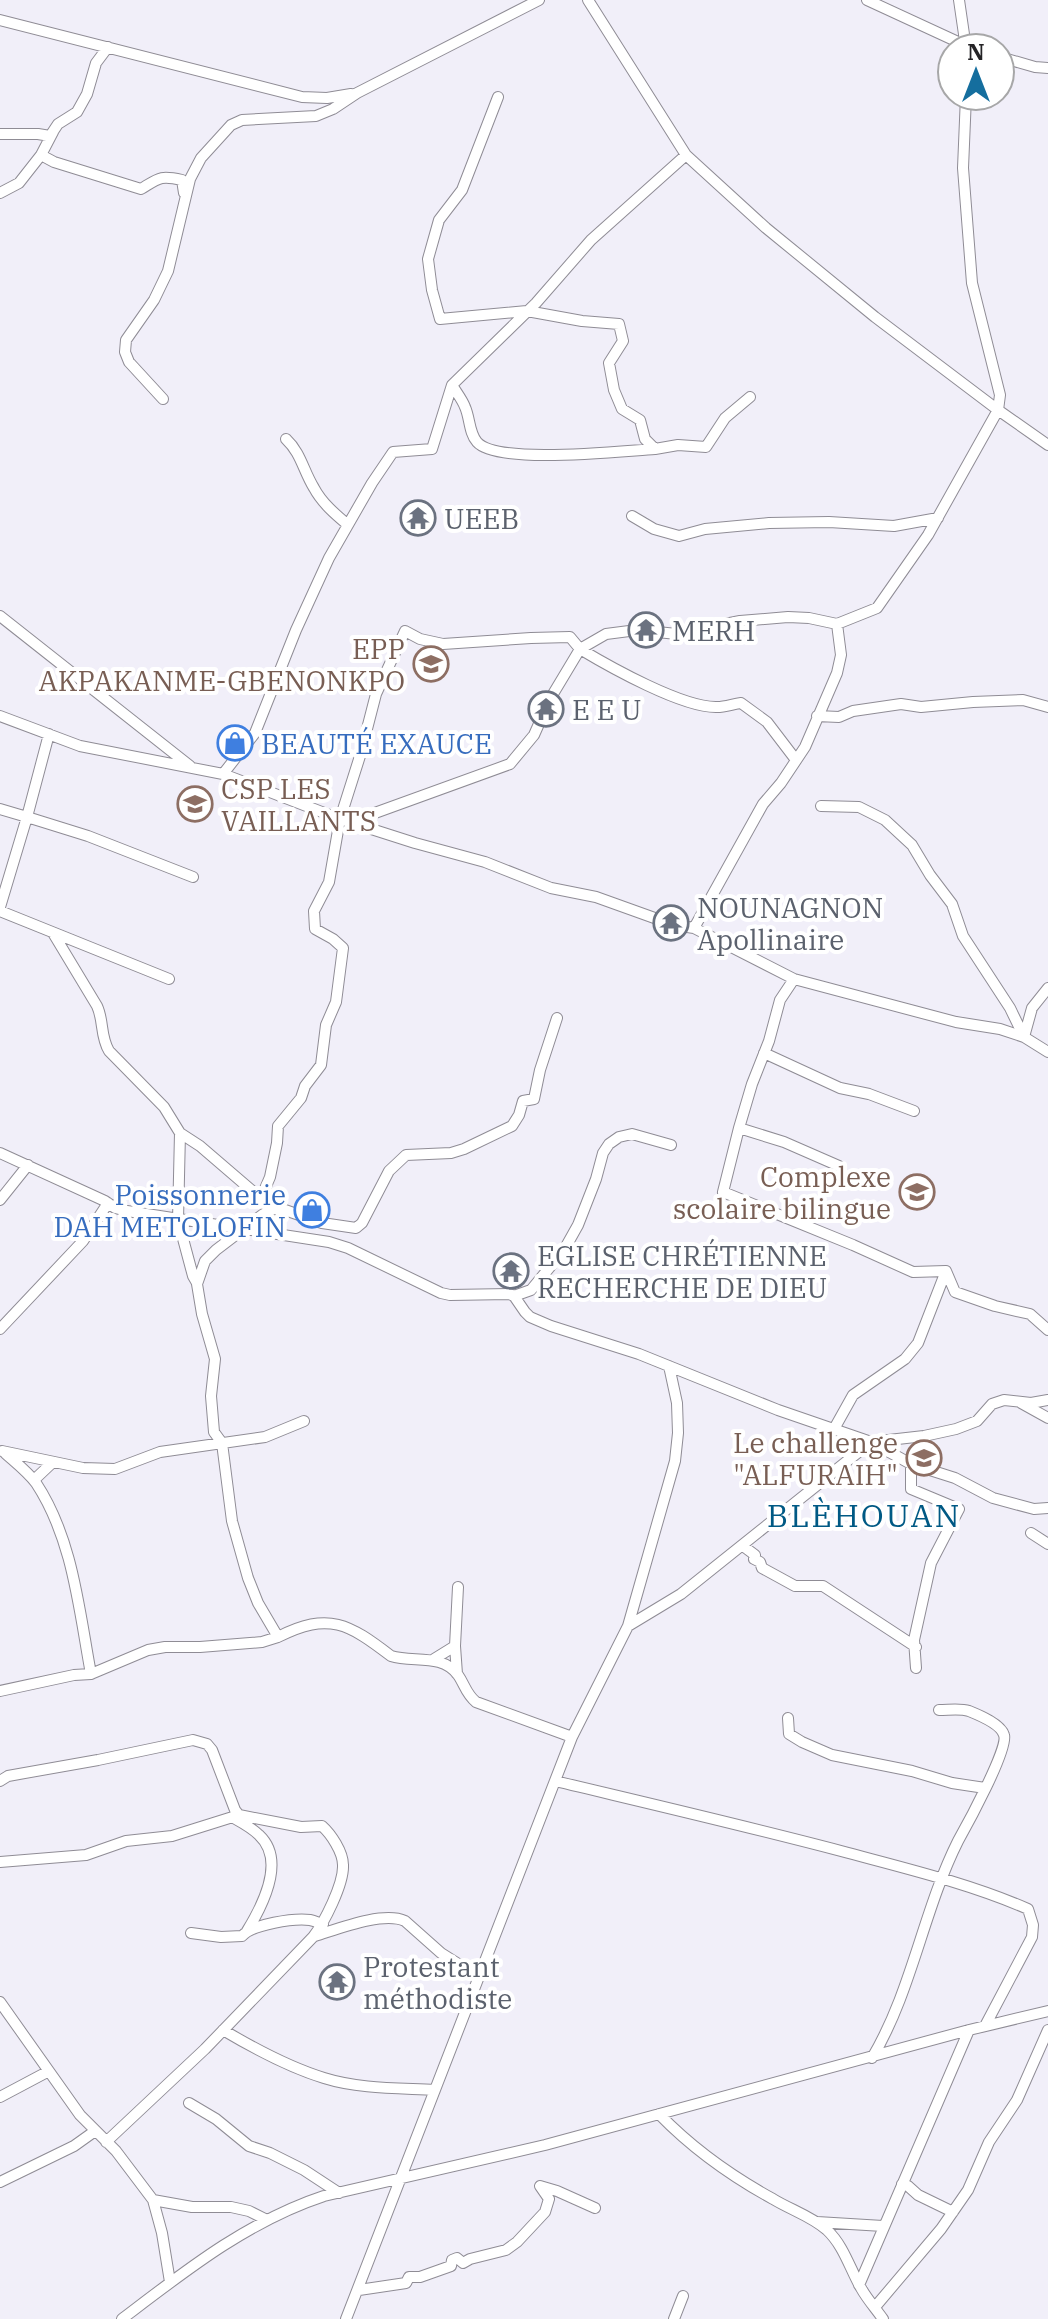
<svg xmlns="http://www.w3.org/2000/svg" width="1048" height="2319" font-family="'IBM Plex Serif',serif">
<rect width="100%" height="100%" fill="#f1eff9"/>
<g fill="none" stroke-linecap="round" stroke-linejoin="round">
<defs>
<path id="street" d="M 588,0 L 686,155 L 766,228 L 875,317 L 998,410 L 1048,445
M 867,0 L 971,48
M 959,0 L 966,48
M 0,20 L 302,97 L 327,98 L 351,94
M 1000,57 L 1035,67 L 1048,68
M 498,97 L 462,190 L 439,220 L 428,259 L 432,290 L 440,319 L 527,311 L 582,321 L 619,324 L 623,341 L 609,363 L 614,390 L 622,409 L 640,420 L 645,439 L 655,449 L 678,445 L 706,447 L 725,418 L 750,397
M 53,132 L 41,155 L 54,162 L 141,189 C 159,178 160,175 182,180 L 184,193
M 0,134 L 38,134 L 50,136 L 58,124 L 77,112 L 87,94 L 96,63 L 108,47
M 0,193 L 19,183 L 41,155
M 452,385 C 456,392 462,399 465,407 C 470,418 469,433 477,442 C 497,465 621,451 655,449
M 163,399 L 129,362 L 125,352 L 126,340 L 154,300 L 168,271 L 190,179 L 201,158 L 231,125 L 242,120 L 316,116 L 333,109 L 357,93 L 539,0
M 286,439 C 301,453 303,470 314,488 C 322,503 335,514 348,525
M 632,516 L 654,529 L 679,536 L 705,529 L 769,523 L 829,522 L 894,526 L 938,518
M 0,616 L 190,766
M 0,716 L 80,746 L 223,774 L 340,819 L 415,843 L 485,862 L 551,888 L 596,897 L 674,925 L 694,928 L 794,979 L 956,1022 L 1000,1029 L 1024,1037 L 1048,1052
M 817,716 L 839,717 L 853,711 L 901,704 L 921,707 L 973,702 L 1023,700 L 1048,707
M 223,774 L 255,733 L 296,630 L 329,558 L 372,483 L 393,452 L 432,449 L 452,385 L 536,303 L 591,240 L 686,155
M 821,806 L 859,807 L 885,820 L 912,845 L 930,875 L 952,904 L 963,936 L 1010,1008 L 1024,1037 L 1032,1008 L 1048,988
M 0,809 L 27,817 L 49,734
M 350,822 L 510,764 L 534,735 L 550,699 L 580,649 C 610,667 683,708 717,707 C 725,707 733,704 741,703 L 767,722 L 796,760
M 0,907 L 27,817 L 88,836 L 193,877
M 0,911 L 169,979
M 694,928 L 763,804 L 781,783 L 805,747 L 837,673 L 841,655 L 837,624 L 877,608 L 928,535 L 998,410 L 1000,395 L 972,283 L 963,168 L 966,96
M 53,933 L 97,1006 C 104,1021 100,1036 109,1051 L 164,1107 L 180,1133 L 200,1146 L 264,1201
M 794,979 L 780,1000 L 769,1041 L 752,1084 L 739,1128 L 784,1142 L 839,1166
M 557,1018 L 540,1070 L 534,1099 L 523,1101 L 519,1115 L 512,1126 L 464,1149 L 451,1153 L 406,1155 L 389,1171 L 362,1223 L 356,1228 L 322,1223 L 285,1210 L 273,1209 L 262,1215 L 216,1250 L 205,1261 L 197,1284 L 202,1314 L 215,1359 L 211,1396 L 214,1432 L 222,1443 L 232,1521 L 248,1578 L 258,1603 L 278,1637 C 329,1611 349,1624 391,1656 C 413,1663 442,1653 458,1675 C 465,1685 466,1694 476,1702 L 572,1737
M 764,1053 L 840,1088 L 869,1094 L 914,1111
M 739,1128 L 723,1192 L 853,1245 L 913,1272 L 946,1271 L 955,1292 L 995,1306 L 1030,1314 L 1048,1330
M 180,1133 L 178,1220 L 193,1276 L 197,1283
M 0,1153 L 105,1201 L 115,1208 L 127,1211 L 329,1242 L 348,1248 L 441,1293 L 450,1295 L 509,1294 L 514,1296 L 525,1312 L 530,1317 L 551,1326 L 639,1354 L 778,1410 L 871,1442 L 911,1464 L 955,1478 L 993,1498 L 1034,1509 L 1048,1508
M 261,1198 L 270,1177 L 277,1143 L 278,1126 L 301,1098 L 305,1086 L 321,1065 L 326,1025 L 336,1002 L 343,948 L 333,939 L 315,929 L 314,911 L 329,882 L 340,819 L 360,756 L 376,694 L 405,631 L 420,639 L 443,644 L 531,638 L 570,637 L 580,649 L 606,634 L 637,630 L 707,637 L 720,625 L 740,621 L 788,617 L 809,618 L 837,624
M 0,1200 L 28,1165
M 514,1296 L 531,1290 L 564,1250 L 578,1225 L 596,1179 L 603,1153 L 609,1144 L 619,1137 L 632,1134 L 671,1145
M 0,1329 L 83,1241 L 108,1203
M 1021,1403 L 1048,1418
M 834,1429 L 853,1395 L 905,1359 L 918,1343 L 946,1271
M 2,1451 L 83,1468 L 115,1469 L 160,1452 L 265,1437 L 304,1421
M 5,1453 C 15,1462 28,1472 36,1483 C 73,1539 79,1610 91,1674
M 911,1464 L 911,1489 L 959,1509 L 931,1563 L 914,1640 L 916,1668
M 34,1480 L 53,1462
M 1031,1533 L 1048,1544
M 743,1546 L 755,1555 L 754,1559 L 760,1562 L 762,1568 L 795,1586 L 823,1586 L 916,1647
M 628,1626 L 681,1594 L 871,1442 L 924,1436 L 956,1429 L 977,1421 L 992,1404 L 1004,1400 L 1031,1403 L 1048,1400
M 455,1646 L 457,1674
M 434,1659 L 455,1646 L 458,1587
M 0,1691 L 74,1675 L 91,1674 L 148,1650 L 165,1647 L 200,1647 L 262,1642 L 278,1637
M 788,1718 L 789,1734 L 802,1742 L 832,1755 L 912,1771 L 952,1783 L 985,1788
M 0,1781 L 8,1776 L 98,1760 L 193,1740 L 207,1744 L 212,1750 L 235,1810 L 239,1815 L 301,1827 L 322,1826 C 331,1834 343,1852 343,1865 C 344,1884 324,1923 313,1937 L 205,2049 L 106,2142
M 555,1781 C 651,1804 746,1826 841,1851 C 904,1868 968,1883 1028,1909 L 1033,1925 L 1032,1937 L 985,2026
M 232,1817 C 241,1822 251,1827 259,1835 C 286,1860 263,1905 247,1931
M 0,1862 L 86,1855 L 126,1841 L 172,1836 L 239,1815
M 191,1933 L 221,1937 L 242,1936 C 253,1924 294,1918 310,1920 C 315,1921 319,1923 323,1924
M 315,1936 C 338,1929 383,1911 405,1921 L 441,1953 L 479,1977
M 0,2002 L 80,2115 L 116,2151 L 153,2200 L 162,2233 L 170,2282
M 223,2030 C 255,2049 288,2067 324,2078 C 359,2089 399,2088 435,2090
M 872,2058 C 912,1991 923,1911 958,1841 C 967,1825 1009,1748 1004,1735 C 1001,1724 979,1715 969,1711 C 960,1708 949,1710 939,1710
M 0,2097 L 49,2071
M 189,2103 L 216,2119 L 249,2146 L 270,2153 L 304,2170 L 339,2193
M 659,2114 C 692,2148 731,2176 773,2199 C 791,2210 811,2216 827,2230 C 844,2246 850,2269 861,2288 C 867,2299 876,2309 883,2319
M 0,2182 L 74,2146 L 95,2131
M 902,2184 L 908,2186 L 918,2195 L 953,2212
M 153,2200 L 192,2207 L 231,2207 L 249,2211 L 267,2220
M 817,2222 L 883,2226
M 859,2285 L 969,2030
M 359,2290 L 406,2283 L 409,2277 L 420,2277 L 451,2266 L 452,2260 L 457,2258 L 463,2263 L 470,2259 L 506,2250 L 517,2242 L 545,2212 L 549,2199 L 540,2186 L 557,2191 L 595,2208
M 875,2307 L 941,2229 L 968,2190 L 989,2142 L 1017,2100 L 1048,2030
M 122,2319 C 185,2271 248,2221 324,2196 L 545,2145 L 969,2030 L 1048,2011
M 346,2319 L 572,1737 L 628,1626 L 675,1461 L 678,1433 L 677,1403 L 669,1366
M 674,2319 L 683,2296"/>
</defs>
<!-- street casing -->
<use href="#street" stroke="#8f8c95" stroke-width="12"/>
<!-- street -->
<use href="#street" stroke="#fff" stroke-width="10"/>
</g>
<!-- icons -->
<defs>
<symbol id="temple-ring" viewBox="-11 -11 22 22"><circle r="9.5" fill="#fff" stroke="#6b7280" stroke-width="1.5"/><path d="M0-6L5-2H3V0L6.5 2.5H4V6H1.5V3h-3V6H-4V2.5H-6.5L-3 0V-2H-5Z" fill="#6b7280"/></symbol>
<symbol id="school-ring" viewBox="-11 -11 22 22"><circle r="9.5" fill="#fff" stroke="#8d6e63" stroke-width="1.5"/><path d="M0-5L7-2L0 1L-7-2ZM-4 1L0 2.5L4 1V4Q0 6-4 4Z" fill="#8d6e63"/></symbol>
<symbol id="shop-ring" viewBox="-11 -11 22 22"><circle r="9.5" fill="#fff" stroke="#3f7fe0" stroke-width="1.5"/><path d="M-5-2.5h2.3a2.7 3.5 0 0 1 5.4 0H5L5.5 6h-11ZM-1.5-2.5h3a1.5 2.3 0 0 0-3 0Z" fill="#3f7fe0"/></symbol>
</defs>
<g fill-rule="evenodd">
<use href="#temple-ring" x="398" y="498" width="40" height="40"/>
<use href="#temple-ring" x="626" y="610" width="40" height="40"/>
<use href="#school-ring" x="411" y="644" width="40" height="40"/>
<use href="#temple-ring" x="526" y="689" width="40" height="40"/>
<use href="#shop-ring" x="215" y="723" width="40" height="40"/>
<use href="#school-ring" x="175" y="784" width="40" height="40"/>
<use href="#temple-ring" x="651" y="903" width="40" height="40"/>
<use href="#school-ring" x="897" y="1172" width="40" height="40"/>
<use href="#shop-ring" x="292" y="1190" width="40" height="40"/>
<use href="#temple-ring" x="491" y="1251" width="40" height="40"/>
<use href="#school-ring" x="904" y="1438" width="40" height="40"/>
<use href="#temple-ring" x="317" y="1962" width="40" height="40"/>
</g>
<g text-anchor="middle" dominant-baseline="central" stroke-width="8" stroke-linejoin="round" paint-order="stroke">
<!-- worship labels -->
<g font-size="28" fill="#5b616d" stroke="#fff" text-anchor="start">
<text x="444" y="518">UEEB</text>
<text x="672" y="630">MERH</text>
<text x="572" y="709">E E U</text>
<text x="697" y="907">NOUNAGNON<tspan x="697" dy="32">Apollinaire</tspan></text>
<text x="537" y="1255">EGLISE CHRÉTIENNE<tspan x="537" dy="32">RECHERCHE DE DIEU</tspan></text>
<text x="363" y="1966">Protestant<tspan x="363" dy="32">méthodiste</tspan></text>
</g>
<!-- education labels -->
<g font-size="28" fill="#785e54" stroke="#fff" text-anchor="end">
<text x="405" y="648">EPP<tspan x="405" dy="32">AKPAKANME-GBENONKPO</tspan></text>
<text x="221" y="788" text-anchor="start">CSP LES<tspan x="221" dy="32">VAILLANTS</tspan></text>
<text x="891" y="1176">Complexe<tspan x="891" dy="32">scolaire bilingue</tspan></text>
<text x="898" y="1442">Le challenge<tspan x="898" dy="32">"ALFURAIH"</tspan></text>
</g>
<!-- shop labels -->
<g font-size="28" fill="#366cbe" stroke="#fff" text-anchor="start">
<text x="261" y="743">BEAUTÉ EXAUCE</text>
<text x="286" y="1194" text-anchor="end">Poissonnerie<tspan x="286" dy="32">DAH METOLOFIN</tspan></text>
</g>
<!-- quarter labels -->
<g font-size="32" letter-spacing="2" fill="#005984" stroke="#fff">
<text x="864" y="1515">BLÈHOUAN</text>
</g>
</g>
<!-- north arrow -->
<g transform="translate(976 72)"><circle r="38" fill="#ffffff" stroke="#a7a7a8" stroke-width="2"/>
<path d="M0-6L14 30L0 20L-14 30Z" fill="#156e9e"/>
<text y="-12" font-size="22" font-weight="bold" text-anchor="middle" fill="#242326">N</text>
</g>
</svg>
